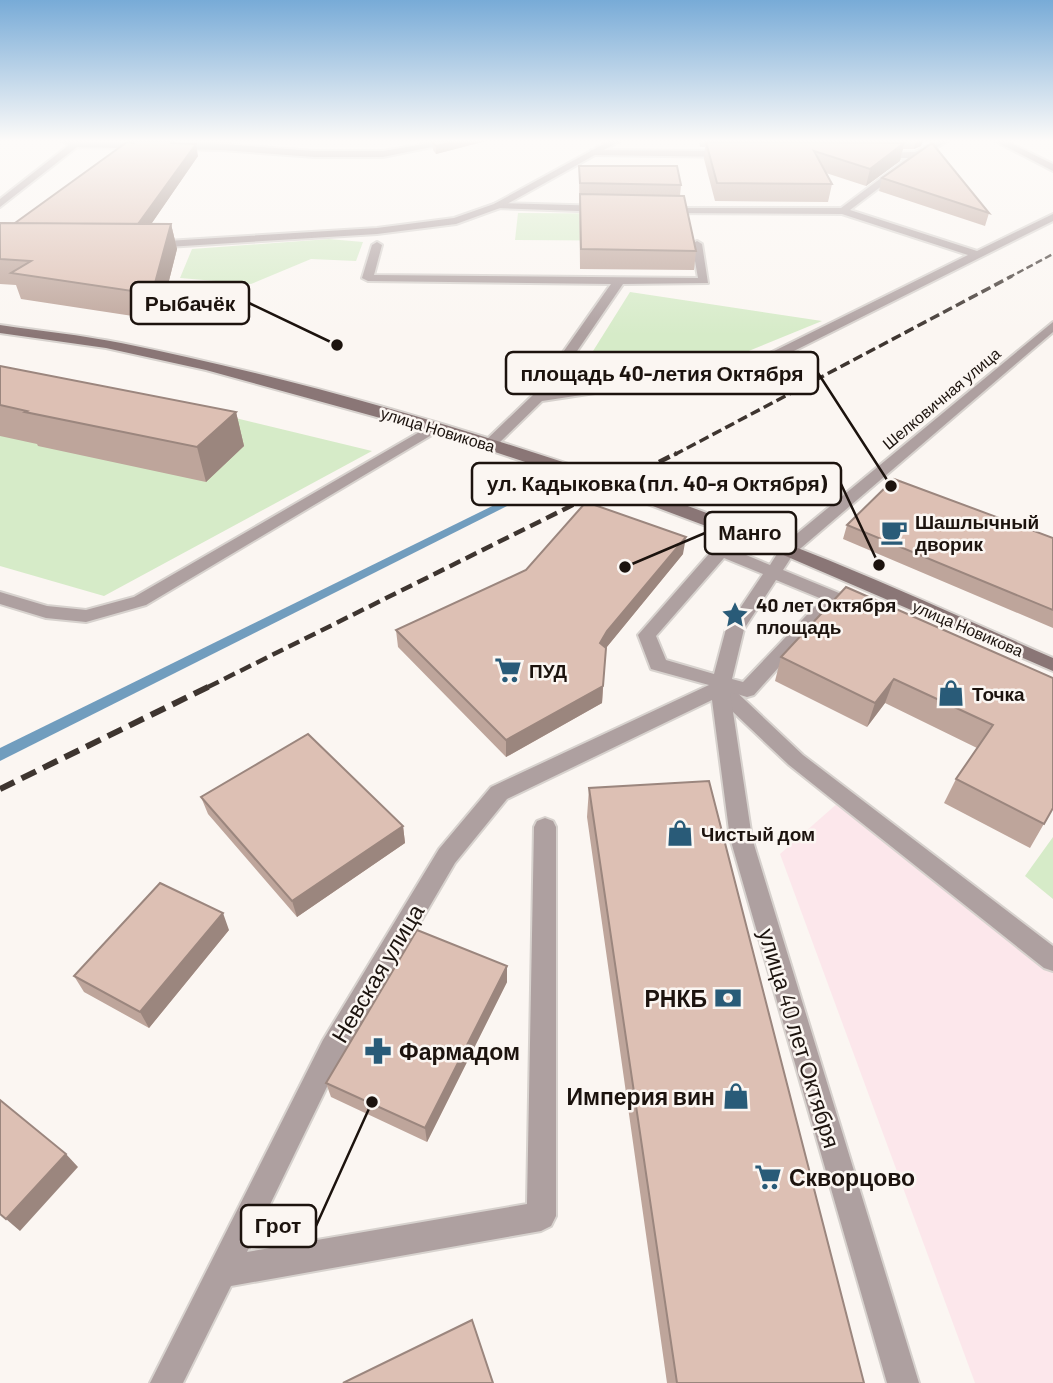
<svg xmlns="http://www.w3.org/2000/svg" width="1053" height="1383" font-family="Barlow,sans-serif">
<rect width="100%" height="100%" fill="#fbf6f2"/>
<!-- commercial -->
<path fill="#fce7eb" d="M 839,802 L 1053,971 L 1053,1383 L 975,1383 L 780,854 Z"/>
<!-- green -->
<path fill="#d6ebc8" d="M 518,213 L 680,214 L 686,241 L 515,240 Z
M 329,239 L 363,242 L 356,261 L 311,259 L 251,284 L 180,278 L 192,249 Z
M 630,292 L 822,321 L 729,359 L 573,383 Z
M 0,370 L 136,394 L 372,451 L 104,596 L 0,566 Z
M 1053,837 L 1053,899 L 1025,876 Z"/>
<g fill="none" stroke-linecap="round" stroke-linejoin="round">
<!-- stream -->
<path fill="#719dbe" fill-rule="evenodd" d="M 531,487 L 537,490 L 535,492 L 0,761 L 0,748 Z"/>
<defs>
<path id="service" d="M 937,141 L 948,141 L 920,157 L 850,210 L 977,251 L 1053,214 L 1053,221 L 760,368 L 542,401 L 494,448 L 484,448 L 482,445 L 484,442 L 533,395 L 611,284 L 368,281 L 362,278 L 372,245 L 377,242 L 382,245 L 374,275 L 698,278 L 692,244 L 697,241 L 702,244 L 708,283 L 623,284 L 549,392 L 752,362 L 968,255 L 842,214 L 663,213 L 659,212 L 659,208 L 841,208 L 908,158 L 875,158 L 871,155 L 872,153 L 915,152 Z
M 995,141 L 1006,141 L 1053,164 L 1053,171 Z
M 591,150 L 730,151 L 734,154 L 730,157 L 594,155 L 591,154 Z
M 497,203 L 605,206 L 610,209 L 605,212 L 494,208 L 494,204 Z
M 720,681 L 727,683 L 803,755 L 1053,946 L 1053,971 L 1044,968 L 789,765 L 713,693 L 710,688 L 713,683 Z"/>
<path id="minor" d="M 61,141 L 222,144 L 314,151 L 383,151 L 442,141 L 461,141 L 383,157 L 314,157 L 222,150 L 77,147 L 0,207 L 0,199 L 69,145 Z
M 609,141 L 620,141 L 500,208 L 456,224 L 377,234 L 151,248 L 146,245 L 151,242 L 377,228 L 454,218 L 494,204 Z
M 435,423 L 440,424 L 440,430 L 146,605 L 86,622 L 46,618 L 0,604 L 0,592 L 47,606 L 86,610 L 134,597 Z
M 788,545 L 796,550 L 783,570 L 839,593 L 842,597 L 754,695 L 747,697 L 730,692 L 752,838 L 919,1383 L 887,1383 L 730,838 L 712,700 L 507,799 L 455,863 L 341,1058 L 247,1252 L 527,1204 L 534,827 L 537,821 L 545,818 L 553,821 L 556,827 L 556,1216 L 551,1226 L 541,1231 L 231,1286 L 183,1383 L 150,1383 L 323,1040 L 439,849 L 491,787 L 709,685 L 651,669 L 638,635 L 715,547 L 727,547 L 770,565 L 782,546 ZM 724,558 L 763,574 L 726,629 L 714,674 L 666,660 L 656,636 ZM 776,580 L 822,599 L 743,682 L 732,679 L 744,629 Z"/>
<path id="tertiary" d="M 1053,322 L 1053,332 L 794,554 L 782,554 L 780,550 L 782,546 Z"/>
<path id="secondary" d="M 0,325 C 40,331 81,335 121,343 C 362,392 600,468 828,560 C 904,591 978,625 1053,658 L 1053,671 L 781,554 L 618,493 L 453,438 L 206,370 L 106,348 L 0,333 Z"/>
</defs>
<!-- service casing -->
<use href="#service" stroke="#d7d2ce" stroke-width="4"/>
<!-- minor casing -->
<use href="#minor" stroke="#d7d2ce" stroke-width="4"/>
<!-- tertiary casing -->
<use href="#tertiary" stroke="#d7d2ce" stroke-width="4"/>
<!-- secondary casing -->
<use href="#secondary" stroke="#d7d2ce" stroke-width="4"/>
<!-- service -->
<use href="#service" fill="#aea0a0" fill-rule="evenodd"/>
<!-- minor -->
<use href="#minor" fill="#aea0a0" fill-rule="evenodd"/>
<!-- tertiary -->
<use href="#tertiary" fill="#aea0a0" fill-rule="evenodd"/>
<!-- secondary -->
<use href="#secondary" fill="#8a7676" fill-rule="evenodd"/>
<!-- rail-far3 -->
<path stroke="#3e3530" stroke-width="2.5" stroke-dasharray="7 3.5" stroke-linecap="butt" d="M 1008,278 L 1053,254"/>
<!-- rail-far2 -->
<path stroke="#3e3530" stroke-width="3.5" stroke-dasharray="10 4.5" stroke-linecap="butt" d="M 674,455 L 1012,276"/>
<!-- rail-far1 -->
<path stroke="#3e3530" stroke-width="4.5" stroke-dasharray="12 6" stroke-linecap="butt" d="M 208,687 L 677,453"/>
<!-- rail -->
<path stroke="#3e3530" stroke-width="6" stroke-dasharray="16 8" stroke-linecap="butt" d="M 0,789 L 212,685"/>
</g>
<!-- wall -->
<path fill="#bea59b" d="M 130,141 L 176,141 L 177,144 L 198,156 L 151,224 L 171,224 L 177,249 L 159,320 L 21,299 L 16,285 L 0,284 L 0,223 L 15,223 L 131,143 Z
M 436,141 L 486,141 L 436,154 L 433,150 L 432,142 Z
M 699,141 L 923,141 L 921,146 L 914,149 L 903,149 L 900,161 L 866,186 L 826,173 L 832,184 L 828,202 L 715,201 L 704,159 L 705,147 L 700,147 Z
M 579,166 L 681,185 L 680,196 L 696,251 L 694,270 L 580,269 Z
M 882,178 L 989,213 L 985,226 L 879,191 Z
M 0,366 L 236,412 L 244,446 L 206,482 L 38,446 L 37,444 L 0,436 Z
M 847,525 L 1053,538 L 1053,628 L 843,539 Z
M 683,554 L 606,648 L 602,703 L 506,757 L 398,647 L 396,630 Z
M 781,657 L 1053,678 L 1053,808 L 1030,848 L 944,803 L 956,779 L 977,748 L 885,703 L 867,727 L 775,681 Z
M 589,788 L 864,1383 L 667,1383 L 587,817 Z
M 201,797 L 403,826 L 405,843 L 297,917 L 208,814 Z
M 229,930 L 149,1028 L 84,992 L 74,976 Z
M 507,966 L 507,982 L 427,1142 L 331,1097 L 326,1083 Z"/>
<!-- shaded-wall -->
<path fill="#9b867e" d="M 456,141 L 486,141 L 436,154 L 436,146 Z
M 916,141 L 923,141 L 921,146 L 914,149 Z
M 904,143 L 900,161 L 866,186 L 870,169 Z
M 196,144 L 198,156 L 141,239 L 137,226 Z
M 171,224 L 177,249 L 159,320 L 152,294 Z
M 236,412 L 244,446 L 206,482 L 197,447 Z
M 686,537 L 683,554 L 606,648 L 600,643 L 607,631 Z
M 894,679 L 885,703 L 867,727 L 875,703 Z
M 603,686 L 602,703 L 506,757 L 506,740 Z
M 403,826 L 405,843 L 297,917 L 292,901 Z
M 223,913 L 229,930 L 149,1028 L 140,1012 Z
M 507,966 L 507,982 L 427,1142 L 425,1128 Z
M 66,1154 L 78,1167 L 20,1231 L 6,1219 Z"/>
<!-- building -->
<path fill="#ddc0b4" stroke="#9b867e" stroke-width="2" d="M 131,141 L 174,141 L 170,143 L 196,144 L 138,224 L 15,223 L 127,142 L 133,143 Z
M 436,141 L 456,141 L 436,146 L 432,142 Z
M 706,142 L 904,143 L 870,169 L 814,151 L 832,184 L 717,183 Z
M 932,143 L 989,213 L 882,178 Z
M 579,166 L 677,166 L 681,185 L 580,183 Z
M 580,194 L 684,196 L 696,251 L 581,249 Z
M 0,223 L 171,224 L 152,294 L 11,273 L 31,261 L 0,259 Z
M 0,366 L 236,412 L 197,447 L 25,412 L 27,411 L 0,405 Z
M 894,479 L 1053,538 L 1053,610 L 847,525 Z
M 586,502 L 686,537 L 607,631 L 600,643 L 606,648 L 603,686 L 506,740 L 396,630 L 526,570 Z
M 846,587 L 1053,678 L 1053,808 L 1044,824 L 956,779 L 993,725 L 894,679 L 875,703 L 781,657 Z
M 308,734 L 403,826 L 292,901 L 201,797 Z
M 709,781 L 864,1383 L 677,1383 L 589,788 Z
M 160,883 L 223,913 L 140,1012 L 74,976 Z
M 417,930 L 507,966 L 425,1128 L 326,1083 Z
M 0,1100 L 66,1154 L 6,1219 L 0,1214 Z
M 472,1320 L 493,1383 L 343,1383 Z"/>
<!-- sky -->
<linearGradient id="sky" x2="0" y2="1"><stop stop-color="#78abd7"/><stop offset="0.42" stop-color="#fdfbf9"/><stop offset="1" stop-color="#fdfbf9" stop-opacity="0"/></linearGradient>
<rect width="1053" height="335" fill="url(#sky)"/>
<!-- icons -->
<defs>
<symbol id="cafe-bare" viewBox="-9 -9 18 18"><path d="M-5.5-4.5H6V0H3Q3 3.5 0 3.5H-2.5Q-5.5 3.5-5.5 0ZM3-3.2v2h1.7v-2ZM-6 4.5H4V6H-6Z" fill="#295b78" stroke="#fbf6f2" stroke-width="2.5" paint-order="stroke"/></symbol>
<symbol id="sight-bare" viewBox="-9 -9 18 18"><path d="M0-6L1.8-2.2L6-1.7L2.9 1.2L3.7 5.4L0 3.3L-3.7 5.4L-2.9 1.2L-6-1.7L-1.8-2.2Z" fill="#295b78" stroke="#fbf6f2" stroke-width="2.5" paint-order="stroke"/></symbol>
<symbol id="supermarket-bare" viewBox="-9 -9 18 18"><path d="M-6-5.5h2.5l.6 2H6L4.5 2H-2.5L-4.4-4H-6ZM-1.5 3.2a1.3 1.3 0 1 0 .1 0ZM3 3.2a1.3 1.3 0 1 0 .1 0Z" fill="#295b78" stroke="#fbf6f2" stroke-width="2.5" paint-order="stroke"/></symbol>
<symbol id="shop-bare" viewBox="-9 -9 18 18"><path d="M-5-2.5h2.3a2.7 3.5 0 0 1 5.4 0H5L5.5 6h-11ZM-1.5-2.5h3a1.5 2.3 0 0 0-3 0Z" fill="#295b78" stroke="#fbf6f2" stroke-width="2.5" paint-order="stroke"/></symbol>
<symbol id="bank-bare" viewBox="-9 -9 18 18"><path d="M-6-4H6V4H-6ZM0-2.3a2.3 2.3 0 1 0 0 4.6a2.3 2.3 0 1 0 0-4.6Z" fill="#295b78" stroke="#fbf6f2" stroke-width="2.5" paint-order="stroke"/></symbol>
<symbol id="pharmacy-bare" viewBox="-9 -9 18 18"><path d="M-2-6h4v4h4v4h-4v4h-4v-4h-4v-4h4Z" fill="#295b78" stroke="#fbf6f2" stroke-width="2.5" paint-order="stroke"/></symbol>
</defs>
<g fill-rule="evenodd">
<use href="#cafe-bare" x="875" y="513" width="38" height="38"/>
<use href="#sight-bare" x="716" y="596" width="38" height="38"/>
<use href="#supermarket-bare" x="489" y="651" width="38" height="38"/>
<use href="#shop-bare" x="932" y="674" width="38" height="38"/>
<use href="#shop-bare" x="661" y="814" width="38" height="38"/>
<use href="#bank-bare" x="709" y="979" width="38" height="38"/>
<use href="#pharmacy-bare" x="359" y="1032" width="38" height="38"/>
<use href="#shop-bare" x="717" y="1077" width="38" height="38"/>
<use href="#supermarket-bare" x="749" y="1158" width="38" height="38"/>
</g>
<g text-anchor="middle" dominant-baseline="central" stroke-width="5" stroke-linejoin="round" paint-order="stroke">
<!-- far-street labels -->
<g font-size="16" fill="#1c130e" stroke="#fbf6f2">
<text transform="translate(941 398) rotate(-40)">Шелковичная улица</text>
<text transform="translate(438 429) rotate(17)">улица Новикова</text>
<text transform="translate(968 628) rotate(23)">улица Новикова</text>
</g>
<!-- poi labels -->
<g font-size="19" font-weight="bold" fill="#1c130e" stroke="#fbf6f2" text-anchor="start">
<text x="915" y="521">Шашлычный<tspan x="915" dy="22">дворик</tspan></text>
<text x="756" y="604">40 лет Октября<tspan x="756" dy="22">площадь</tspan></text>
<text x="529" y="670">ПУД</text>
<text x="972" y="693">Точка</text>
<text x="701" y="833">Чистый дом</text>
</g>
<!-- near-street labels -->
<g font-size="23" fill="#1c130e" stroke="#fbf6f2">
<text transform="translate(377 973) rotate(-59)">Невская улица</text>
<text transform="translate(800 1038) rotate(73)">улица 40 лет Октября</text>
</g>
<!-- near-poi labels -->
<g font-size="23" font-weight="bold" fill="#1c130e" stroke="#fbf6f2" text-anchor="end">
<text x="707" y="998">РНКБ</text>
<text x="399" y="1051" text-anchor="start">Фармадом</text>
<text x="715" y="1096">Империя вин</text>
<text x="789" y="1177" text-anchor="start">Скворцово</text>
</g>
</g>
<!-- callouts -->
<path fill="none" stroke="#1c130e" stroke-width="2.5" d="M337 345L249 303M891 486L818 373M879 565L841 484M625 567L705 533M372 1102L316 1226"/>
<g fill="#1c130e" stroke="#fbf6f2" stroke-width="2.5">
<circle cx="337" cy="345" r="7"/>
<circle cx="891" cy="486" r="7"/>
<circle cx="879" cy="565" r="7"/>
<circle cx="625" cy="567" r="7"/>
<circle cx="372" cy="1102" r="7"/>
</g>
<g fill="#fbf6f2" stroke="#1c130e" stroke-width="2.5">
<rect x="131" y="282" width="118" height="42" rx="7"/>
<rect x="506" y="352" width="312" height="42" rx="7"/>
<rect x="472" y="463" width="369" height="42" rx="7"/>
<rect x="705" y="512" width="91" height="42" rx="7"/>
<rect x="241" y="1205" width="75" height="42" rx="7"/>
</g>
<g font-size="21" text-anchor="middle" font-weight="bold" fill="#1c130e">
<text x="190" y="311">Рыбачёк</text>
<text x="662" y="381">площадь 40-летия Октября</text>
<text x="657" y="491">ул. Кадыковка (пл. 40-я Октября)</text>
<text x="750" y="540">Манго</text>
<text x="278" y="1233">Грот</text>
</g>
</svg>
